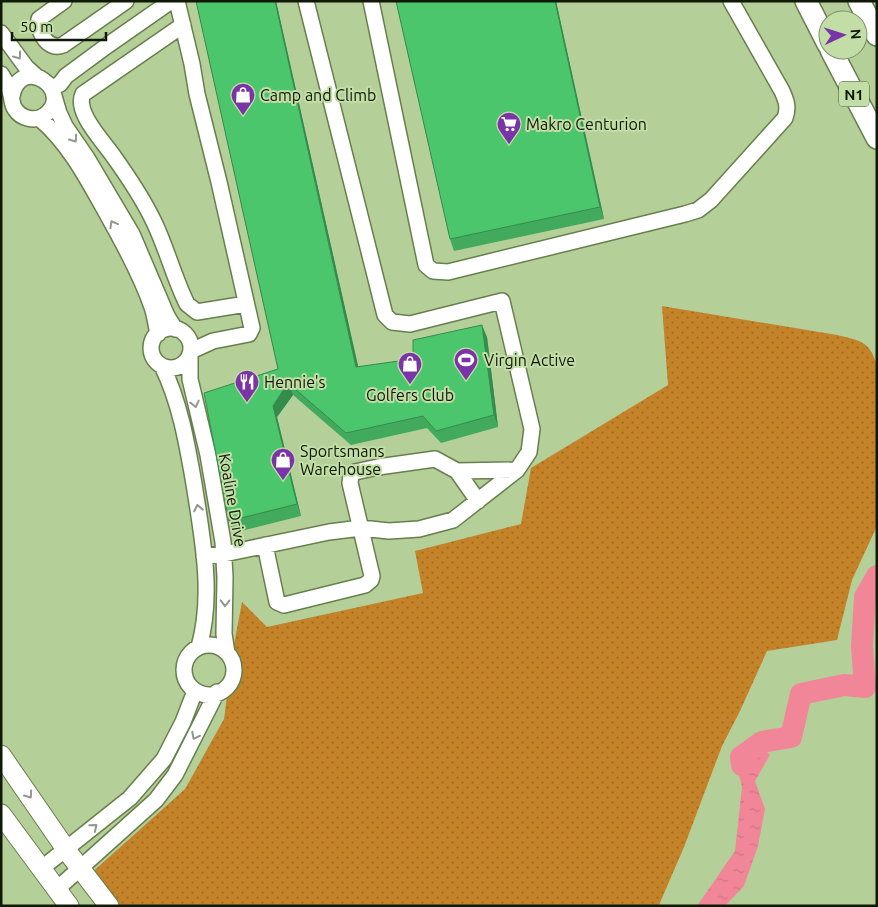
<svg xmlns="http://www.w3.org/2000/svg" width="878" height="907" font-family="Ubuntu,sans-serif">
<defs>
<pattern id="grass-dots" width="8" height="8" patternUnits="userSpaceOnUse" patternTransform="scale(1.25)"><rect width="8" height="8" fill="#c58329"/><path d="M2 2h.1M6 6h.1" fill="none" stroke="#9f6a21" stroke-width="1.8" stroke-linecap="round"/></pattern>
<pattern id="water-ripples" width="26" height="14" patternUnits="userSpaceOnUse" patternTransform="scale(1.25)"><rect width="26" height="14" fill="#f28699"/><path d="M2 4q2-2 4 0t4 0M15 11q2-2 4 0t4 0" fill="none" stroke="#ce7382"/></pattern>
</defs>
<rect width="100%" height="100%" fill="#b5cf99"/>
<!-- grass -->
<path fill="url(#grass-dots)" d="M 662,306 L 837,335 C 861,341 870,341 877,366 L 877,526 L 852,580 L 837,640 L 767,651 L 740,711 L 722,746 L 684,847 L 659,905 L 108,906 L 88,876 L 185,789 L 224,719 L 233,650 L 242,602 L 267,627 L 423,593 L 415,551 L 521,524 L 531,468 L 668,385 Z"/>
<!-- water -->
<path fill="url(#water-ripples)" d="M 756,741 L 770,755 L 755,781 L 765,809 L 758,846 L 744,886 L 725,906 L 697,906 L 735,851 L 742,787 L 734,755 Z"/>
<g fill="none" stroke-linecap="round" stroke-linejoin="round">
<!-- river -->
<path stroke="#f28699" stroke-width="22" d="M 742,765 L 741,757 L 762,742 L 791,737 L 801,694 L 844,685 L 865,687 L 862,646 L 865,597 L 877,576"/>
<defs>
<path id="minor" d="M 64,1 L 39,19 C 38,33 48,51 63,45 L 126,1
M 177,1 L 192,64 L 197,94 L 219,182 L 252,328 L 249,334 L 213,341 L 191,351
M 371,1 L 426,265 L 433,271 L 448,272 L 685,214 L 698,210 L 711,200 L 785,118 C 789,107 786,100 782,91 L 731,1
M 183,25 L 83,94 C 74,112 104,142 114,157 C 129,178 143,199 154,222 C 167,249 174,278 187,304 L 197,312 L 246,304
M 1,33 L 26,67 L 37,77
M 1,74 C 5,80 9,87 11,95 C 12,99 12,105 15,109 C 21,119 36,122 45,115 C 76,92 21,52 12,96
M 52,88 L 60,84 L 66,76 L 108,45 L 171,1
M 54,96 L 59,113 L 65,126 L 87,158 L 132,234 L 167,316 L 175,329
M 39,118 C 69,143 88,180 107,214 C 124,244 141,275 152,307 C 155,316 156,325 158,334
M151 348a20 20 0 1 1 40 0a20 20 0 1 1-40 0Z
M 190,356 L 190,379 L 208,455 L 223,542 L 225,577 L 224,634 L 227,653
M 162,366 C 180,402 187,444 194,484 C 202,536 214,594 199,647
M 457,471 L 517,470
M 265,545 L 277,602 L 284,605 L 365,585 L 371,580 L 372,576 L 350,483 L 351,475 L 355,472 L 378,467 L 435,459 L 457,471 L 478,501
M 204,556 L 224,554 L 329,532 L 361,528 L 389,531 L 419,529 L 453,520 L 517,470 L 529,452 L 532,429 L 502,301 L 410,324 L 392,322 L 385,315 L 306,1
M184 670a25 25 0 1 1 50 0a25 25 0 1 1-50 0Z
M 42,868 L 130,798 L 164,759 L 183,722 L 195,691
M 57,889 L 156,800 L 175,775 L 217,692"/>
<path id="major" d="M 1,755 L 70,855 L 109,906
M 1,814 L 69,906"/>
<path id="highway" d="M 806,1 L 828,44
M 859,1 L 877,35
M 831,50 L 877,138"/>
</defs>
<!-- minor casing -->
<use href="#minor" stroke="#677f4c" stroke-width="18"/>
<!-- major casing -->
<use href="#major" stroke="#677f4c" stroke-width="21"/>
<!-- highway casing -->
<use href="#highway" stroke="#677f4c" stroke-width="24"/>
<!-- minor -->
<use href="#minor" stroke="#fff" stroke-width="15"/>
<!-- major -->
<use href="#major" stroke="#fff" stroke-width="19"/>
<!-- highway -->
<use href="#highway" stroke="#fff" stroke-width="21"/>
</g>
<!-- wall -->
<path fill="#41aa5d" d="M 196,1 L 276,1 L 358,367 L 413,359 L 487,337 L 498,427 L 441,443 L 427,428 L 351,445 L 293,395 L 277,417 L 301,516 L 233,533 L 229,521 L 278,369 Z
M 396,1 L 556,1 L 604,219 L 454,251 L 450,239 Z"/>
<!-- shaded-wall -->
<path fill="#358b4c" d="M 275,1 L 276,1 L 361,379 L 356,367 Z
M 555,1 L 556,1 L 604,219 L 600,207 Z
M 482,325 L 487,337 L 498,427 L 494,415 Z
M 288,383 L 293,395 L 277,417 L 301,516 L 297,504 L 273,406 Z"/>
<!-- building -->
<path fill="#4cc66c" stroke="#358b4c" d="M 196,1 L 275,1 L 356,367 L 413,359 L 413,340 L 482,325 L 494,415 L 436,431 L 423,416 L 346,433 L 288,383 L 273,406 L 297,504 L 229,521 L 204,393 L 278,369 Z
M 396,1 L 555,1 L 600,207 L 450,239 Z"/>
<!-- one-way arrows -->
<defs><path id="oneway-chevron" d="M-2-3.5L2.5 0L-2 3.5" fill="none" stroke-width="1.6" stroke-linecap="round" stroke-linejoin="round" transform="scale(1.25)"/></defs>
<g stroke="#93988e">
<use href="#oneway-chevron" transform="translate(18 56) rotate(54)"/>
<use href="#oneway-chevron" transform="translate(74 139) rotate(55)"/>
<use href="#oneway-chevron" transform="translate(113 224) rotate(-119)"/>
<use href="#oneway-chevron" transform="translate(195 404) rotate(77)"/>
<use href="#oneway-chevron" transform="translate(198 508) rotate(-101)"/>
<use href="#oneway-chevron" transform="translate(225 603) rotate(91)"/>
<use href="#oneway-chevron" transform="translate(195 736) rotate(117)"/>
<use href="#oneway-chevron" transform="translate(29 795) rotate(55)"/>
<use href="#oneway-chevron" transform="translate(94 827) rotate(-39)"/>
</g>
<!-- icons -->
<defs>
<symbol id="shop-pin" viewBox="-11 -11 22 30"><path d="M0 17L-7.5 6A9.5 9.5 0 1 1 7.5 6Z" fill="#7b34a7" stroke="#c2dda6"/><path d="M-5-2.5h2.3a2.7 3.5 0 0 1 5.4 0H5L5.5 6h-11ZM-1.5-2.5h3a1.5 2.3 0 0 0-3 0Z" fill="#fff"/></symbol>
<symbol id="supermarket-pin" viewBox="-11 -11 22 30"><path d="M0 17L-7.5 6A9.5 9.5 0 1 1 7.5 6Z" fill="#7b34a7" stroke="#c2dda6"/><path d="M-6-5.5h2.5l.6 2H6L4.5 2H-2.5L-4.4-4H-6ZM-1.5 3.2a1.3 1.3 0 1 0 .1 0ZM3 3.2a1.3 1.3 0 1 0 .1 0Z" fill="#fff"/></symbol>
<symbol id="stadium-pin" viewBox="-11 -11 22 30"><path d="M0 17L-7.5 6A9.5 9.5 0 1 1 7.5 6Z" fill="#7b34a7" stroke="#c2dda6"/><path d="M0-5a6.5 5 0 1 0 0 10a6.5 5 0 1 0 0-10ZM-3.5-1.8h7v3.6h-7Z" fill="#fff"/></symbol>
<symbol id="restaurant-pin" viewBox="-11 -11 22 30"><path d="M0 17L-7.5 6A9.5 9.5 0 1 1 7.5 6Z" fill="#7b34a7" stroke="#c2dda6"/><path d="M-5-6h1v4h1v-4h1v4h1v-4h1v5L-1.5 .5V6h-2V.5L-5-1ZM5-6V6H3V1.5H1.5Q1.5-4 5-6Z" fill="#fff"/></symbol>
</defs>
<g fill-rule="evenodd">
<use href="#shop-pin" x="229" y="81" width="28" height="38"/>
<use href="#supermarket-pin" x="495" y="110" width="28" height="38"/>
<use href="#stadium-pin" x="452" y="346" width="28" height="38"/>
<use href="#shop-pin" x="396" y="350" width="28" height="38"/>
<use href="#restaurant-pin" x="233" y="368" width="28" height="38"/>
<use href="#shop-pin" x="269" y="446" width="28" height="38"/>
</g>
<g text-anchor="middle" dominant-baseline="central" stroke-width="4" stroke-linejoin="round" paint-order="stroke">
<!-- shield labels -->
<rect fill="#c2dda6" stroke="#455435" stroke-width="1" x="839" y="81.5" width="30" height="25" rx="4"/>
<g font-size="15" font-weight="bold" fill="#101905">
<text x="854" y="94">N1</text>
</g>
<!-- poi labels -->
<g font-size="16" fill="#101905" stroke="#c2dda6" text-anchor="start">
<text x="260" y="95">Camp and Climb</text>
<text x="526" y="124">Makro Centurion</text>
<text x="484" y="360">Virgin Active</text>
<text x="264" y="382">Hennie's</text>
<text x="410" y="395" text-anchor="middle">Golfers Club</text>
<text x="300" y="451">Sportsmans<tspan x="300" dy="18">Warehouse</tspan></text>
</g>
<!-- street labels -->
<g font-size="16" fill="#101905" stroke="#c2dda6">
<text transform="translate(233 500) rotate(80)">Koaline Drive</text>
</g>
</g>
<!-- border -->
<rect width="878" height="907" fill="none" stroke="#101905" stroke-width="5"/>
<!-- north arrow -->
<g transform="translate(843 35) rotate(86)"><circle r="24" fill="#c2dda6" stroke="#7b8f66"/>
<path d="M0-4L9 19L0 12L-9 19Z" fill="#7b34a7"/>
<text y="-8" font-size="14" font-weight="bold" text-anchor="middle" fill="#101905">N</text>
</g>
<!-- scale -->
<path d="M12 32v8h94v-8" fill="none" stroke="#101905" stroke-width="2.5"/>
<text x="20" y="32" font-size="15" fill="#101905" stroke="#c2dda6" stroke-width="4" paint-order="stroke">50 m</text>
</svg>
